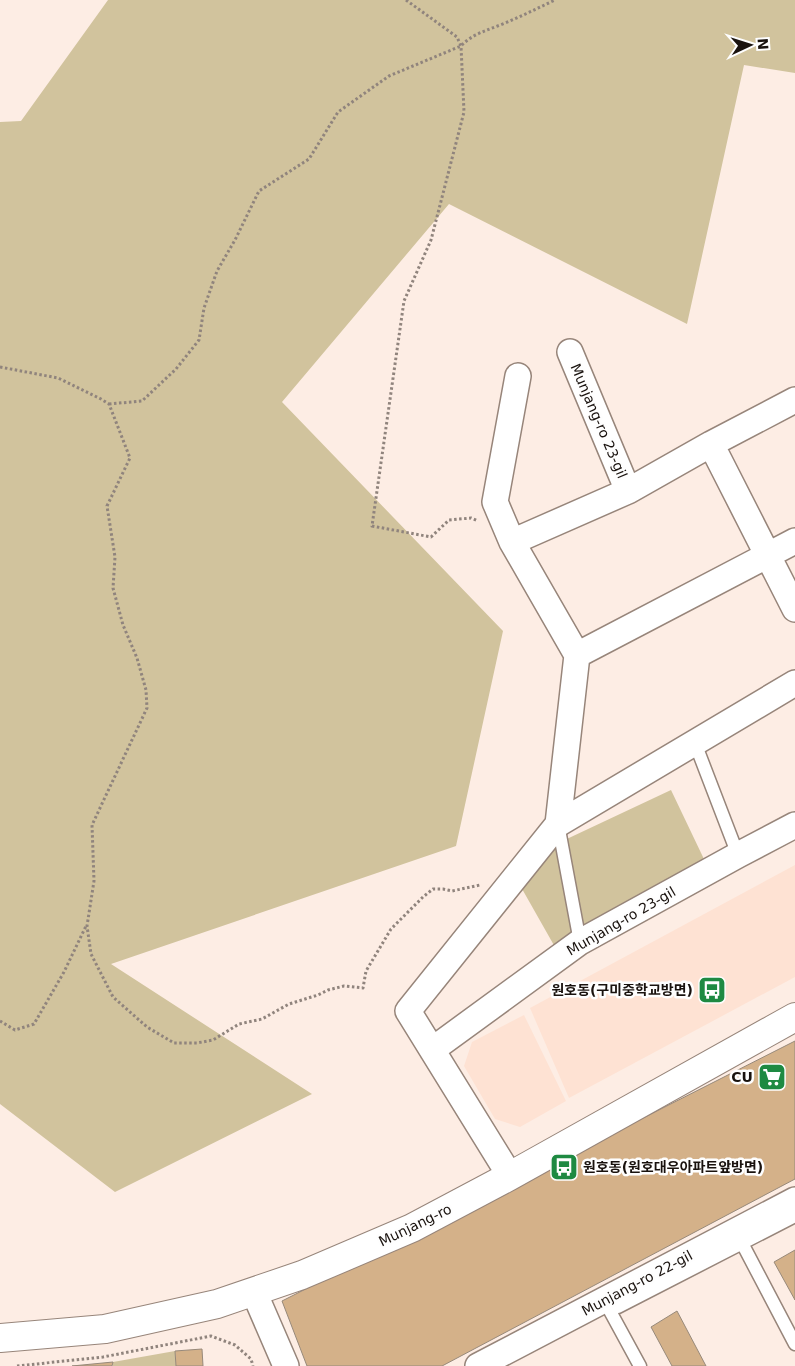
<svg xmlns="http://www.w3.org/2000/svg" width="795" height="1366" font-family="'DejaVu Sans','Noto Sans KR',sans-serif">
<rect width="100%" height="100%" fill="#fdede4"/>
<!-- built -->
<path fill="#fee2d3" d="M 795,865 L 795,977 L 569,1098 L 530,1008 Z
M 524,1015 L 566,1101 L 520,1127 L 495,1119 L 464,1066 L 472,1042 Z"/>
<!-- green -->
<path fill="#d1c39d" d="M 108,0 L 795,0 L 795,73 L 744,65 L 687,324 L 449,204 L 282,402 L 503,631 L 456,846 L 111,964 L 312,1094 L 115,1192 L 0,1104 L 0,122 L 21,121 Z
M 671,790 L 713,878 L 564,963 L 517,880 L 537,853 Z
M 175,1351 L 176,1366 L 113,1366 L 113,1362 Z"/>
<!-- building -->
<path fill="#d4b189" stroke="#97897a" d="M 795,1041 L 795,1179 L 442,1366 L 307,1366 L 282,1301 Z
M 795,1250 L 795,1300 L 774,1262 Z
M 677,1311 L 706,1366 L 672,1366 L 651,1327 Z
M 202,1349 L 203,1366 L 176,1366 L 175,1351 Z
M 113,1362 L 112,1366 L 72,1366 Z"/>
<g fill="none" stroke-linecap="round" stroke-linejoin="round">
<defs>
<path id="service" d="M 695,743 L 738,855
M 558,824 L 580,942
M 742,1243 L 795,1344
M 618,1307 L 795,1216
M 610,1311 L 640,1366"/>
<path id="minor" d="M 570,352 L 628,491
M 518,376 L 495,502 L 512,542 L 577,655 L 558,824
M 795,400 L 711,444 L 795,609
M 512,542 L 628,491 L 711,444
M 577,655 L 795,541
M 432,1050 L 580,942 L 738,855 L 795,825
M 510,1176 L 408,1011 L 558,824 L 795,683
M 254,1292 L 286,1366
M 478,1366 L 795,1200"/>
<path id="tertiary" d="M 0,1338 L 105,1329 L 217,1304 L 302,1275 L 412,1228 L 510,1176 L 795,1017"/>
</defs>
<!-- service casing -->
<use href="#service" stroke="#97857a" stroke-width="15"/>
<!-- minor casing -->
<use href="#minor" stroke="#97857a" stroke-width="28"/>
<!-- tertiary casing -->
<use href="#tertiary" stroke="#97857a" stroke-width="30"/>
<!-- path -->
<path stroke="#90847d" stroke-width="3" stroke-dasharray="2.5 2.5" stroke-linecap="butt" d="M 406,0 L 457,37 L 461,46 L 464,112 L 431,240 L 404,301 L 372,526 L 431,537 L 449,520 L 471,518 L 478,521
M 0,367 L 58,378 L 101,399 L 109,404 L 130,458 L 107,506 L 115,557 L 113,588 L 123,625 L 137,658 L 146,690 L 147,708 L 92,825 L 94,881 L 87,926 L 91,954 L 113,997 L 147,1027 L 174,1043 L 197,1043 L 213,1040 L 239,1024 L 262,1019 L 289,1004 L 318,995 L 328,990 L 344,986 L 363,988 L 366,971 L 391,929 L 423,897 L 433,889 L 443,889 L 452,891 L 480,885
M 109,404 L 142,401 L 176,369 L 199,340 L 204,308 L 217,271 L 235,240 L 259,191 L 309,159 L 338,112 L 389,76 L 461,46 C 473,33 489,30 505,23 C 522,16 538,8 555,0
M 0,1021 L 15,1030 L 34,1024 L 64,972 L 86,926
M 17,1366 L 103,1357 L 211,1336 L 235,1345 L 251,1359 L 253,1366"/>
<!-- service -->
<use href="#service" stroke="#fff" stroke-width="12"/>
<!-- minor -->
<use href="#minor" stroke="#fff" stroke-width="25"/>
<!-- tertiary -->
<use href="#tertiary" stroke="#fff" stroke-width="28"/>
</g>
<!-- icons -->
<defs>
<symbol id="bus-square" viewBox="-11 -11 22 22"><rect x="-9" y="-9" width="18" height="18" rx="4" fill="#1e8a42" stroke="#fefefe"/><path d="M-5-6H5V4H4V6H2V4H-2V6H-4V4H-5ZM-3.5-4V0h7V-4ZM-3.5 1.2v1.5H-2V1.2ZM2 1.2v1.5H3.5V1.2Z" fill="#fff"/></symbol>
<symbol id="supermarket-square" viewBox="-11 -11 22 22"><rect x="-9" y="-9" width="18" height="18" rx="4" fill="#1e8a42" stroke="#fefefe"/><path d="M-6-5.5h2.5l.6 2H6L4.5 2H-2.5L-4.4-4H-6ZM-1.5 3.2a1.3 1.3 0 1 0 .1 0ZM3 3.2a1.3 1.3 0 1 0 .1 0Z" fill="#fff"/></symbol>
</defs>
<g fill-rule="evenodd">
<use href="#bus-square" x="696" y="974" width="32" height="32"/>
<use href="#supermarket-square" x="756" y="1061" width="32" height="32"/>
<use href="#bus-square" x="548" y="1151" width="32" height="32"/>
</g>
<g text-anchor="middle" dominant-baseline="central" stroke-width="5" stroke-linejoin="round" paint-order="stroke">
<!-- street labels -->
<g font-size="14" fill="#19120e" stroke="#fefefe">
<text transform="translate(599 421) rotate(67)">Munjang-ro 23-gil</text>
<text transform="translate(621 921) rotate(-30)">Munjang-ro 23-gil</text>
<text transform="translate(415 1225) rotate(-26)">Munjang-ro</text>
<text transform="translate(637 1283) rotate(-28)">Munjang-ro 22-gil</text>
</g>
<!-- poi labels -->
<g font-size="14" font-weight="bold" fill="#19120e" stroke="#fefefe" text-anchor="end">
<text x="693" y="990">원호동(구미중학교방면)</text>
<text x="753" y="1077">CU</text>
<text x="583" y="1167" text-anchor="start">원호동(원호대우아파트앞방면)</text>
</g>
</g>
<!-- north arrow -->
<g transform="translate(750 45) rotate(86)" stroke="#fefefe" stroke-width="4" paint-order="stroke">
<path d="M0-4L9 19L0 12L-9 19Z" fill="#19120e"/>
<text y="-8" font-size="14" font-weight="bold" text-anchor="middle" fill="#19120e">N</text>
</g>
</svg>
